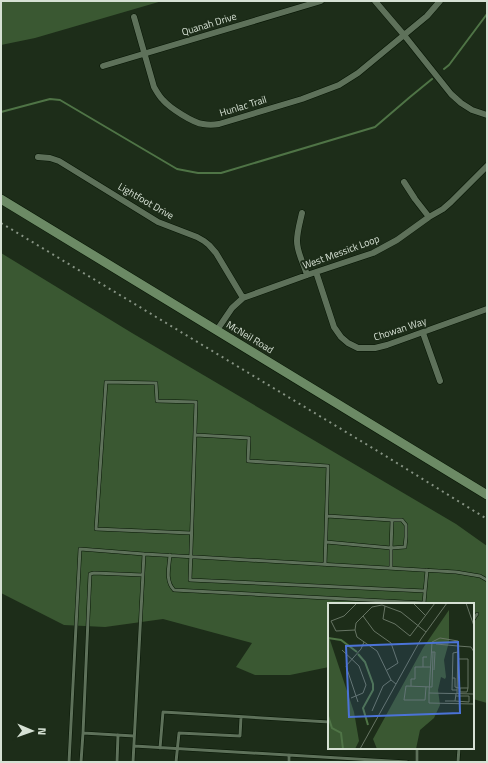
<svg xmlns="http://www.w3.org/2000/svg" width="488" height="763" font-family="'Titillium Web',sans-serif">
<rect width="100%" height="100%" fill="#1d2d19"/>
<!-- green -->
<path fill="#3a5832" d="M 1,1 L 162,1 L 35,38 L 1,45 Z
M 1,253 L 132,333 L 456,524 L 487,546 L 487,703 L 473,699 L 473,604 L 329,604 L 329,667 L 290,675 L 255,675 L 236,667 L 252,643 L 163,619 L 105,627 L 64,625 L 1,593 Z"/>
<g fill="none" stroke-linecap="round" stroke-linejoin="round">
<!-- stream -->
<path stroke="#4f7446" stroke-width="2" d="M 444,69 L 449,65 L 487,14
M 1,112 L 50,99 L 60,100 L 177,169 L 198,173 L 221,173 L 375,127 L 410,97 L 432,79"/>
<defs>
<path id="lane" d="M 196,435 L 249,438 L 248,461 L 328,466 L 325,565
M 327,516 L 392,520 L 391,548 L 405,547 L 406,537 L 406,525 L 402,520 L 392,520
M 191,533 L 96,529 L 106,382 L 156,383 L 157,401 L 196,402 L 190,580 L 425,591
M 326,542 L 391,548 L 391,568
M 144,554 L 456,572 L 480,576 L 487,580
M 170,555 C 169,567 165,581 174,590 L 424,603 L 427,570
M 473,620 L 477,614
M 134,736 L 83,733 L 90,574 L 94,573 L 143,575
M 134,746 L 407,762
M 160,748 L 163,712 L 329,722
M 69,762 L 80,549 L 144,554 L 133,762
M 81,762 L 83,733
M 117,762 L 118,735
M 176,762 L 179,733 L 240,736 L 241,717
M 289,762 L 289,755
M 417,762 L 417,748
M 458,762 L 459,748"/>
<path id="street" d="M 375,1 L 404,35 L 451,94 L 461,103 L 472,110 L 487,115
M 134,17 L 154,87 C 157,92 159,96 163,100 C 170,108 193,123 203,124 C 208,125 213,125 219,124 L 302,99 L 339,85 L 358,73 L 427,16 L 440,1
M 103,66 L 321,1
M 38,157 L 50,158 L 59,161 L 158,222 L 197,237 L 204,241 L 209,245 L 216,253 L 243,298
M 404,182 L 415,199 L 429,217
M 302,213 C 300,222 297,232 297,241 C 297,253 304,264 307,275
M 316,272 L 334,327 L 341,337 L 348,343 L 358,348 L 375,348 L 387,345 L 487,309
M 217,330 L 232,308 L 243,298 L 307,275 L 373,253 L 397,240 L 429,217 L 443,209 L 451,202 L 487,166
M 423,333 L 440,381"/>
<path id="secondary" d="M 1,199 L 487,495"/>
</defs>
<!-- lane casing -->
<use href="#lane" stroke="#061504" stroke-width="4"/>
<!-- street casing -->
<use href="#street" stroke="#061504" stroke-width="7"/>
<!-- secondary casing -->
<use href="#secondary" stroke="#061504" stroke-width="10"/>
<!-- lane -->
<use href="#lane" stroke="#5e715a" stroke-width="3"/>
<!-- street -->
<use href="#street" stroke="#5e715a" stroke-width="6"/>
<!-- secondary -->
<use href="#secondary" stroke="#6c8a65" stroke-width="9"/>
<!-- rail -->
<path stroke="#869383" stroke-width="2" stroke-dasharray="2 4" stroke-linecap="butt" d="M 1,223 L 384,455 L 487,519"/>
</g>
<g text-anchor="middle" dominant-baseline="central" stroke-width="4" stroke-linejoin="round" paint-order="stroke">
<!-- street labels -->
<g font-size="10" fill="#d6e1d4" stroke="#1d2d19">
<text transform="translate(209 24) rotate(-17)">Quanah Drive</text>
<text transform="translate(243 106) rotate(-17)">Hunlac Trail</text>
<text transform="translate(146 201) rotate(30)">Lightfoot Drive</text>
<text transform="translate(341 252) rotate(-20)">West Messick Loop</text>
<text transform="translate(400 329) rotate(-18)">Chowan Way</text>
<text transform="translate(250 337) rotate(31)">McNeil Road</text>
</g>
</g>
<!-- overview -->
<g transform="translate(328 603)">
<rect width="146" height="146" fill="#1d2d19"/>
<path d="M 121,7 L 121,39 L 116,57 L 118,74 L 117,76 L 113,74 L 110,87 L 112,102 L 106,115 L 92,127 L 88,146 L 49,146 L 45,136 L 95,45 ZM 0,31 L 26,109 L 31,138 L 27,146 L 0,146 Z" fill="#3a5832"/>
<path fill="none" stroke="#4f7446" stroke-width="2" d="M 0,35 L 13,37 L 29,49M 30,51 L 37,59 L 45,81 L 45,87 L 35,105 L 40,122M 0,113 L 4,125 L 13,130 L 15,146"/>
<path fill="none" stroke="#677564" stroke-width="1" d="M 85,0 L 98,13M 138,0 L 146,23M 57,3 L 55,16 L 67,21 L 82,33 L 107,0M 35,13 L 46,28 L 63,40 L 70,60 L 59,67M 27,27 L 8,28 L 3,18 L 16,13 L 29,0M 14,47 L 31,63 L 38,82 L 35,90 L 23,95M 103,49 L 107,49 L 106,67M 130,56 L 140,56 L 140,85 L 139,89 L 132,89 L 132,85 L 140,85M 95,64 L 95,54 L 99,54M 124,75 L 127,75 L 127,84 L 131,85M 68,81 L 63,77 L 49,48 L 29,34 L 27,27 L 28,20 L 44,4 L 54,2 L 73,9 L 98,29M 83,83 L 83,76 L 87,76 L 87,64 L 102,64M 98,84 L 97,97 L 76,97 L 78,83 L 104,84 L 105,49M 129,87 L 124,87 L 125,50 L 130,49M 101,90 L 104,39 L 112,35 L 130,38 L 130,43 L 108,41M 129,91 L 130,43 L 143,44 L 146,49M 146,91 L 101,90 L 101,100 L 146,101M 117,98 L 127,98 L 128,91M 127,98 L 141,99 L 141,93 L 128,93M 30,99 L 18,63 L 33,46 L 36,39M 44,108 L 55,83 L 63,77M 32,146 L 93,36 L 119,0"/>
<path fill="#4b73d7" fill-opacity="0.15" stroke="#4b73d7" stroke-width="2" d="M 130,39 L 132,110 L 21,114 L 18,43 Z"/>
<rect width="146" height="146" fill="none" stroke="#d6e1d4" stroke-width="2"/>
</g>
<!-- border -->
<rect width="488" height="763" fill="none" stroke="#d6e1d4" stroke-width="4"/>
<!-- north arrow -->
<g transform="translate(32 731) rotate(92)" stroke="#1d2d19" stroke-width="3" paint-order="stroke">
<path d="M0-3L7 15L0 10L-7 15Z" fill="#d6e1d4"/>
<text y="-6" font-size="11" font-weight="bold" text-anchor="middle" fill="#d6e1d4">N</text>
</g>
</svg>
